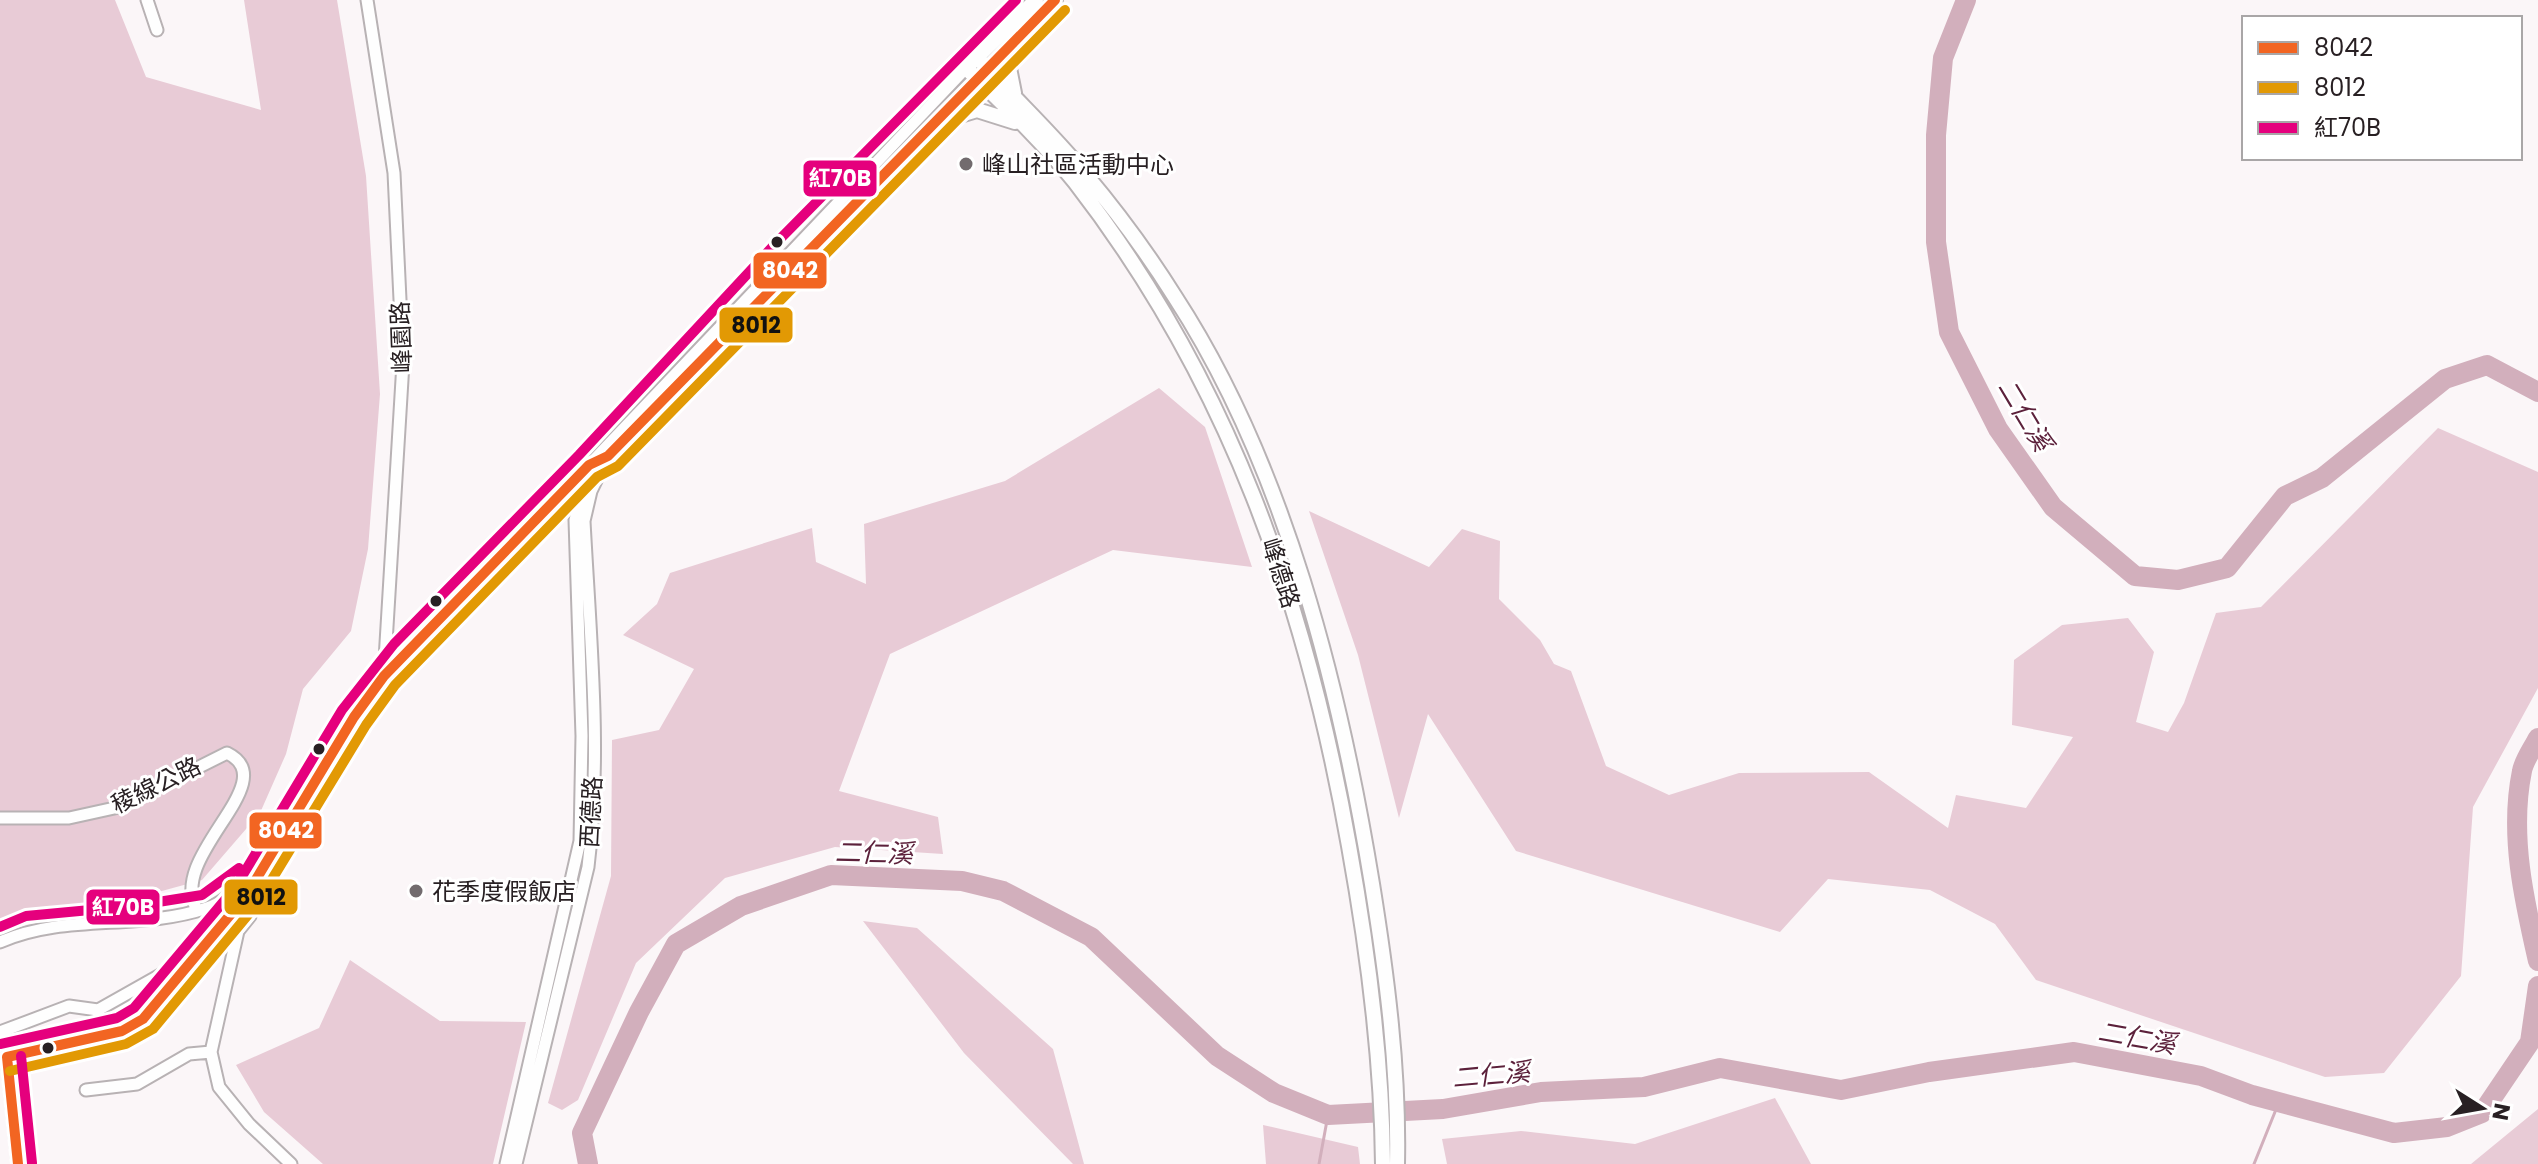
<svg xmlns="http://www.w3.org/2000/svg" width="2538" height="1164" font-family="Poppins,'Noto Sans TC',sans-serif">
<rect width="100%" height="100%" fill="#fbf6f8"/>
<!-- forest -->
<path fill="#e8cbd6" d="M 0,0 L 115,0 L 146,77 L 261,110 L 244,0 L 337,0 L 366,176 L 380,394 L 368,549 L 351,631 L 303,689 L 286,754 L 260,813 L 202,880 L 129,900 L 0,925 Z
M 1159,388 L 1205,427 L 1252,567 L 1113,550 L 890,654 L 839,791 L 938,817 L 943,854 L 835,847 L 725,878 L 636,963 L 578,1100 L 562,1110 L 548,1103 L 611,876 L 612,740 L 659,730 L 694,669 L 623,635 L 657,604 L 670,573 L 812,528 L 816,562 L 866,584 L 864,524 L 1005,481 Z
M 2438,428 L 2538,472 L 2538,688 L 2473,807 L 2461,976 L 2384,1073 L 2325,1077 L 2036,980 L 1995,924 L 1930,890 L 1828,879 L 1780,932 L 1516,851 L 1428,714 L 1399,818 L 1358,655 L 1309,511 L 1429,567 L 1462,529 L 1500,541 L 1499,599 L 1540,640 L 1554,664 L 1571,671 L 1606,766 L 1669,795 L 1739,773 L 1869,772 L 1948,828 L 1956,795 L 2026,808 L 2073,737 L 2012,725 L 2014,660 L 2062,625 L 2128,618 L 2154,652 L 2136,722 L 2168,732 L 2184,703 L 2216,613 L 2261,607 Z
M 863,921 L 917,928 L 1053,1049 L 1084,1164 L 1073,1164 L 964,1053 Z
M 350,960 L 440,1021 L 526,1022 L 493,1164 L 323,1164 L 264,1112 L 236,1065 L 319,1028 Z
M 1775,1098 L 1811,1164 L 1447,1164 L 1442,1139 L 1521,1131 L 1635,1144 Z
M 2538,1109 L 2538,1164 L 2471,1164 Z
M 1263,1125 L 1358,1147 L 1360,1164 L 1266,1164 Z"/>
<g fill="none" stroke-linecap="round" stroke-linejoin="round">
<!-- stream -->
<path stroke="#d2afbc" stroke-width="3" d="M 1319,1164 L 1328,1115
M 2254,1164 L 2279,1102"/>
<!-- river -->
<path stroke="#d2afbc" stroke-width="20" d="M 1966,0 L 1943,58 L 1936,135 L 1936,242 L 1949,332 L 1998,429 L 2053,507 L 2135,576 L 2178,580 L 2227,568 L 2285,496 L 2322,478 L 2445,379 L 2487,365 L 2538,392
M 2538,738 C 2533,748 2524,760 2522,771 C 2509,834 2524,900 2538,961
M 588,1164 L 582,1133 L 639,1012 L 676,944 L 741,906 L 831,875 L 962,881 L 1003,891 L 1091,937 L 1217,1056 L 1274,1093 L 1328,1115 L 1443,1109 L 1541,1092 L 1644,1087 L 1720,1068 L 1841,1090 L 1929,1072 L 2074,1052 L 2201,1076 L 2252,1095 L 2394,1133 L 2447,1127 L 2482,1113 L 2530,1042 L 2538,986"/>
<defs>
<path id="minor" d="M 147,0 L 157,30
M 367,0 L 394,173 L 403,363 L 384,676
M 0,818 L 69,818 L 119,807 L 227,753 C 286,782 166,855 197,910
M 264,877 L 250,916 L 238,931 L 211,1052 L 219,1087 L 249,1124 L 291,1164
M 0,942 C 66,913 139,931 207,908 C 227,902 244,881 260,867
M 0,1032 L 69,1006 L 98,1010 L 192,957
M 7,1057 L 18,1164
M 0,1058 L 122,1031 L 143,1019 L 246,896 L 354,717 L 405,653 L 589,465 L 966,68
M 86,1090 L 137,1084 L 189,1054 L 211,1052
M 506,1164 L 580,841 L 582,736 L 575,520 L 588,469
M 516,1164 L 588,867 C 602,753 590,636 584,521 L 591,491 L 608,456 L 977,78"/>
<path id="major" d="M 1036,0 L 966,68 C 1002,103 1044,143 1075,182 C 1228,379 1306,602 1349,846 C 1368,951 1382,1057 1383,1164
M 977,57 C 1012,97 1052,133 1085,174 C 1118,213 1148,254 1175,297 C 1285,466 1340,688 1372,884 C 1387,977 1399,1070 1397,1164
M 980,75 L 1055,0
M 1014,93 L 1008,63 L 1015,44
M 934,123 L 977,110 L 1015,122"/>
</defs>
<!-- minor casing -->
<use href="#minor" stroke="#b8b2b4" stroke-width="15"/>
<!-- major casing -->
<use href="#major" stroke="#b8b2b4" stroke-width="18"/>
<!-- minor -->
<use href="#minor" stroke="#fefefe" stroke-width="11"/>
<!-- major -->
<use href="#major" stroke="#fefefe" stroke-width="14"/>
<defs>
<path id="bus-1" d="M 7,1057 L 122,1031 L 143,1019 L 246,896 L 354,717 L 384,676 L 589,465 L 608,456 L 1055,0
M 7,1057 L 18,1164"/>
<path id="bus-2" d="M 10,1071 L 126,1044 L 153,1029 L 257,904 L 366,725 L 395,685 L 597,477 L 618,466 L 1065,10"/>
<path id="bus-3" d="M 0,927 L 26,916 L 133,906 L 202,895 L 239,868
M 0,1044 L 117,1018 L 134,1008 L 235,888 L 342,710 L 394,644 L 579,455 L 778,241 L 1016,0
M 21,1056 L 32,1163"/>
</defs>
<!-- bus-1 casing -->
<use href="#bus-1" stroke="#fff" stroke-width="16"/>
<!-- bus-2 casing -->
<use href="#bus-2" stroke="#fff" stroke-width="16"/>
<!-- bus-3 casing -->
<use href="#bus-3" stroke="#fff" stroke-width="16"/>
<!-- bus-1 -->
<use href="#bus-1" stroke="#f26522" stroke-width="10"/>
<!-- bus-2 -->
<use href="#bus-2" stroke="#e29904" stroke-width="10"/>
<!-- bus-3 -->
<use href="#bus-3" stroke="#e5007d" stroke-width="10"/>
</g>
<!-- markers -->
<g fill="#726b6e" stroke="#fff" stroke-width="3">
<circle cx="966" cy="164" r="8"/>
<circle cx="416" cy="891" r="8"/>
</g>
<g fill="#282023" stroke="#fff" stroke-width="3">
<circle cx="777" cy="242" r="7"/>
<circle cx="436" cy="601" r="7"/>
<circle cx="319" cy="749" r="7"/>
<circle cx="48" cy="1048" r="7"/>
</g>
<g text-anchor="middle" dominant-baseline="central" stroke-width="6" stroke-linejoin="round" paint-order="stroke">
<!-- poi labels -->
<g font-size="24" fill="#282023" stroke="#fff" text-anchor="start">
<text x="982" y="164">峰山社區活動中心</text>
<text x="432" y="891">花季度假飯店</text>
</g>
<!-- street labels -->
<g font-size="24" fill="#282023" stroke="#fff">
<text transform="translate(401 337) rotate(-92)">峰園路</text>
<text transform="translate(1281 573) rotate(72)">峰德路</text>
<text transform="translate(156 785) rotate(-26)">稜線公路</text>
<text transform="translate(591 812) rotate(-87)">西德路</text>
</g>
<!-- water labels -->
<g font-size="26" font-style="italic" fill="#5c213b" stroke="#fff">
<text transform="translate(2025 415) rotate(59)">二仁溪</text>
<text transform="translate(874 853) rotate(1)">二仁溪</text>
<text transform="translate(2137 1038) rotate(10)">二仁溪</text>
<text transform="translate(1491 1075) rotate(-5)">二仁溪</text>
</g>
</g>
<g stroke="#fff" stroke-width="3">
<rect x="802" y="159" width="76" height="39" rx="8" fill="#e5007d"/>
<rect x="752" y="251" width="76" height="39" rx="8" fill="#f26522"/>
<rect x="718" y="306" width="76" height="38" rx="8" fill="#e29904"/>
<rect x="248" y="811" width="75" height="39" rx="8" fill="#f26522"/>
<rect x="223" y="878" width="76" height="38" rx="8" fill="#e29904"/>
<rect x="85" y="888" width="76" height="38" rx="8" fill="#e5007d"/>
</g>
<g font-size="22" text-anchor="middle" font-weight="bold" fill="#fff">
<text x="840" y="186">紅70B</text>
<text x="790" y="278">8042</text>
<text x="286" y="838">8042</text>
<text x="123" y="915">紅70B</text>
</g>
<g font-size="22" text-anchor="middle" font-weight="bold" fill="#111">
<text x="756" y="333">8012</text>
<text x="261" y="905">8012</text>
</g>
<!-- legend -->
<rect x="2242" y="16" width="280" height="144" fill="#ffffff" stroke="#a9a6a7" stroke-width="2"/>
<rect x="2258" y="42" width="40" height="12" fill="#f26522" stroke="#a9a6a7" stroke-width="2"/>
<text x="2314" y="56" font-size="24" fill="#282023">8042</text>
<rect x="2258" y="82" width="40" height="12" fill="#e29904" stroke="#a9a6a7" stroke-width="2"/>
<text x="2314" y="96" font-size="24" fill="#282023">8012</text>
<rect x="2258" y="122" width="40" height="12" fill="#e5007d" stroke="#a9a6a7" stroke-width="2"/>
<text x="2314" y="136" font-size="24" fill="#282023">紅70B</text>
<!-- north arrow -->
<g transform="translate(2482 1108) rotate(101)" stroke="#ffffff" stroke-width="6" paint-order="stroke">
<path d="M0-6L14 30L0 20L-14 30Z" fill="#282023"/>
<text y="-12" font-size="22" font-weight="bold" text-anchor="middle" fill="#282023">N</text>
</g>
</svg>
